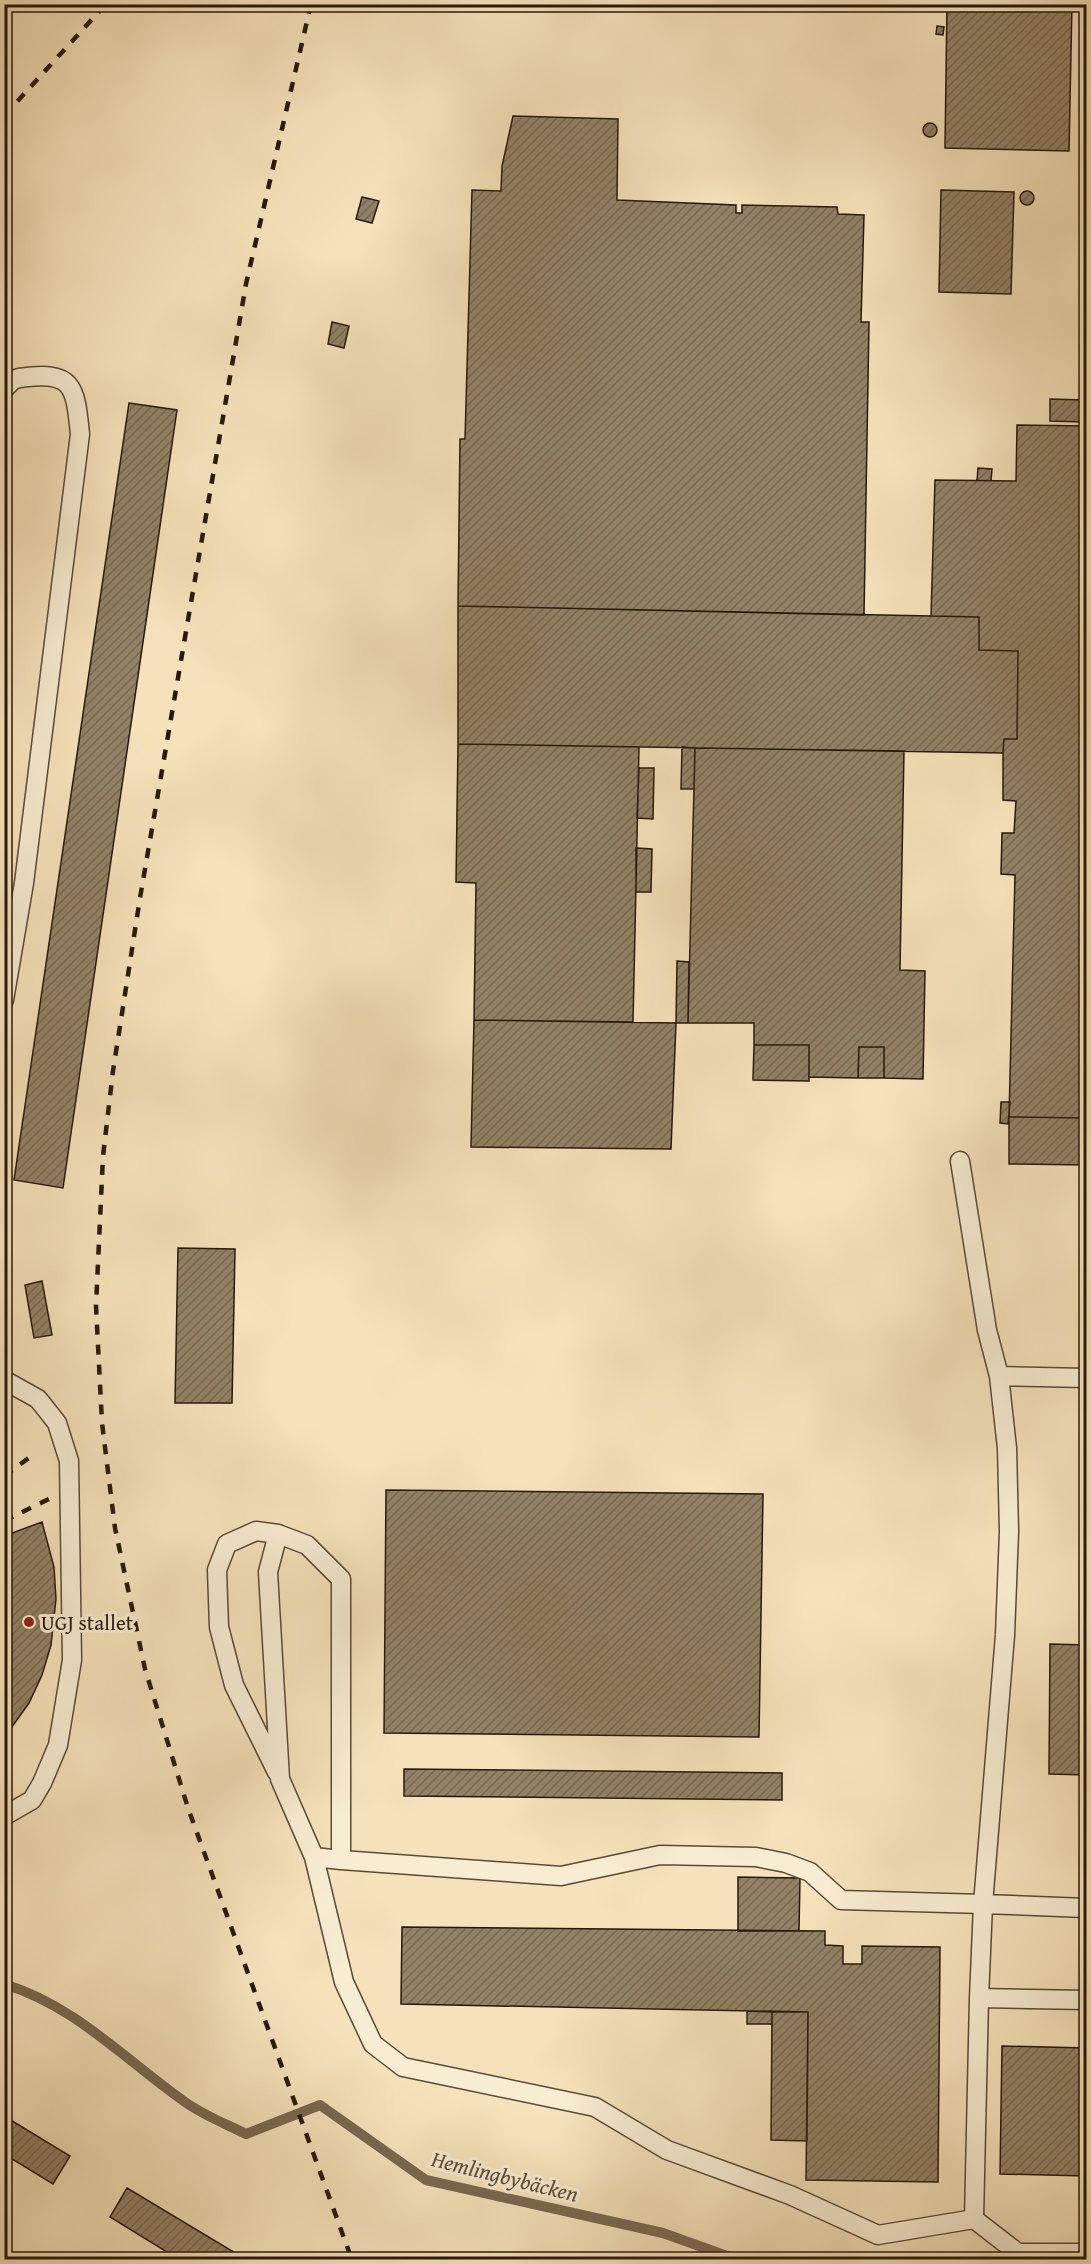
<svg xmlns="http://www.w3.org/2000/svg" width="1091" height="2264" font-family="'Gentium Book Plus',serif">
<defs>
<pattern id="building-hatch" width="6" height="6" patternUnits="userSpaceOnUse" patternTransform="scale(1.5)"><rect width="6" height="6" fill="#928166"/><path d="M-1 1l2-2M0 6l6-6M5 7l2-2" fill="none" stroke="#776952"/></pattern>
</defs>
<rect width="100%" height="100%" fill="#f5e2ba"/>
<filter id="stains"><feTurbulence type="fractalNoise" baseFrequency=".00333" numOctaves="4"/><feColorMatrix values="0 0 0 0 .2 0 0 0 0 .09 0 0 0 0 .02 0 0 0 .5 -.17"/></filter>
<radialGradient id="worn" r=".72"><stop offset=".6" stop-color="#630" stop-opacity="0"/><stop offset="1" stop-color="#630" stop-opacity=".3"/></radialGradient>
<g fill="none" stroke-linecap="round" stroke-linejoin="round">
<!-- stream -->
<path stroke="#796851" stroke-width="10" d="M 4,1984 C 76,2006 125,2060 185,2102 C 203,2115 226,2124 246,2134 L 320,2105 L 426,2180 L 663,2233 L 738,2260"/>
</g>
<!-- building -->
<path fill="url(#building-hatch)" stroke="#27180c" stroke-width="1.5" d="M 947,4 L 1072,4 L 1069,151 L 945,148 Z
M 937,26 L 944,27 L 943,35 L 936,34 Z
M 513,116 L 618,119 L 617,200 L 736,205 L 736,213 L 742,213 L 742,205 L 837,207 L 838,214 L 864,215 L 861,322 L 869,322 L 864,615 L 458,606 L 460,439 L 465,439 L 472,190 L 501,191 L 502,166 Z
M923 130a7 7 0 1 1 14 0a7 7 0 1 1-14 0Z
M 941,190 L 1014,192 L 1011,294 L 939,292 Z
M1020 198a7 7 0 1 1 14 0a7 7 0 1 1-14 0Z
M 362,197 L 379,201 L 372,223 L 356,219 Z
M 332,322 L 349,326 L 344,348 L 328,344 Z
M 1050,399 L 1084,400 L 1083,422 L 1050,421 Z
M 129,403 L 177,410 L 63,1188 L 14,1180 Z
M 1017,425 L 1086,426 L 1086,1118 L 1009,1117 L 1015,875 L 1001,874 L 1002,833 L 1014,833 L 1016,801 L 1003,800 L 1003,753 L 1004,739 L 1017,739 L 1018,651 L 979,650 L 979,617 L 931,616 L 935,480 L 1016,481 Z
M 978,468 L 992,469 L 991,481 L 977,481 Z
M 458,606 L 979,617 L 979,650 L 1018,651 L 1017,739 L 1004,739 L 1003,753 L 458,744 Z
M 458,744 L 639,747 L 633,1022 L 474,1020 L 476,883 L 456,882 Z
M 682,747 L 695,748 L 694,789 L 681,789 Z
M 695,748 L 904,751 L 900,970 L 925,971 L 923,1079 L 884,1078 L 884,1047 L 859,1047 L 858,1078 L 809,1077 L 809,1045 L 754,1045 L 754,1023 L 688,1023 Z
M 639,768 L 654,768 L 653,819 L 637,818 Z
M 636,848 L 652,849 L 651,892 L 636,892 Z
M 677,961 L 689,962 L 688,1023 L 676,1023 Z
M 474,1020 L 676,1023 L 671,1149 L 471,1147 Z
M 754,1045 L 809,1045 L 809,1081 L 753,1080 Z
M 859,1047 L 884,1047 L 884,1078 L 858,1078 Z
M 1001,1102 L 1010,1102 L 1008,1124 L 1000,1123 Z
M 1009,1117 L 1086,1118 L 1086,1165 L 1009,1164 Z
M 178,1248 L 235,1249 L 232,1403 L 175,1403 Z
M 42,1281 L 52,1335 L 34,1338 L 25,1285 Z
M 386,1490 L 763,1494 L 759,1737 L 384,1733 Z
M 42,1522 L 54,1567 L 56,1599 L 51,1645 L 42,1675 L 29,1703 L 4,1738 L 4,1536 Z
M 1050,1644 L 1086,1645 L 1086,1775 L 1049,1774 Z
M 404,1769 L 782,1773 L 782,1800 L 404,1796 Z
M 738,1877 L 800,1878 L 799,1931 L 738,1931 Z
M 402,1927 L 825,1931 L 825,1945 L 843,1946 L 843,1964 L 862,1964 L 862,1946 L 940,1947 L 938,2182 L 806,2180 L 808,2012 L 401,2004 Z
M 747,2011 L 772,2012 L 772,2024 L 747,2024 Z
M 772,2012 L 808,2012 L 807,2141 L 771,2140 Z
M 1002,2046 L 1086,2048 L 1086,2176 L 1000,2174 Z
M 4,2116 L 70,2156 L 53,2184 L 4,2154 Z
M 127,2188 L 247,2260 L 180,2260 L 110,2217 Z"/>
<g fill="none" stroke-linecap="round" stroke-linejoin="round">
<defs>
<path id="lane" d="M 4,389 L 13,380 L 19,378 C 74,370 75,386 80,434 L 24,883 L 4,1000
M 960,1161 L 987,1330 L 999,1376 L 1007,1448 L 1009,1532 L 1005,1635 L 983,1904 L 1086,1908
M 999,1376 L 1086,1378
M 4,1380 L 38,1399 L 57,1423 L 69,1461 L 72,1660 L 58,1745 L 42,1783 L 32,1800 L 4,1816
M 277,1772 L 234,1685 L 219,1627 L 217,1570 L 227,1544 L 256,1531 L 278,1534
M 314,1857 L 344,1982 L 373,2044 L 403,2067 L 595,2107 L 667,2150 L 790,2195 L 878,2235 L 974,2219 L 1027,2260
M 341,1860 L 314,1857 L 280,1779 L 268,1572 L 278,1534 L 307,1545 L 341,1579 L 341,1860 L 561,1876 L 660,1855 L 756,1857 L 786,1863 L 810,1872 L 841,1900 L 983,1904 L 979,1998 L 1086,2000
M 974,2219 L 979,1998
M 1020,2253 L 1086,2253"/>
</defs>
<!-- lane casing -->
<use href="#lane" stroke="#5a4a38" stroke-width="21"/>
<!-- lane -->
<use href="#lane" stroke="#f8ecd2" stroke-width="18"/>
<!-- rail -->
<path stroke="#27180c" stroke-width="4.5" stroke-dasharray="10 10" stroke-linecap="butt" d="M 311,4 L 246,284 L 140,898 L 113,1071 L 103,1156 L 96,1306 L 102,1423 L 115,1528 L 145,1669 L 188,1808 L 352,2260
M 4,116 L 106,4
M 4,1476 L 33,1455
M 4,1521 L 57,1495"/>
</g>
<!-- markers -->
<circle fill="#8f2418" stroke="#f8ecd2" stroke-width="2" cx="29" cy="1622" r="6"/>
<g text-anchor="middle" dominant-baseline="central" stroke-width="6" stroke-linejoin="round" paint-order="stroke">
<!-- poi labels -->
<g font-size="21" fill="#27180c" stroke="#f8ecd2" text-anchor="start">
<text x="41" y="1622">UGJ stallet</text>
</g>
<!-- water labels -->
<g font-size="22" font-style="italic" fill="#5d4d3a" stroke="#f8ecd2">
<text transform="translate(505 2176) rotate(14)">Hemlingbybäcken</text>
</g>
</g>
<!-- margin -->
<rect width="1091" height="2264" fill="none" stroke="#f5e2ba" stroke-width="24"/>
<rect x="6" y="6" width="1079" height="2252" fill="none" stroke="#27180c" stroke-width="3"/>
<rect x="12" y="12" width="1067" height="2240" fill="none" stroke="#27180c" stroke-width="1.5"/>
<rect width="100%" height="100%" filter="url(#stains)"/>
<rect width="100%" height="100%" fill="url(#worn)"/>
</svg>
